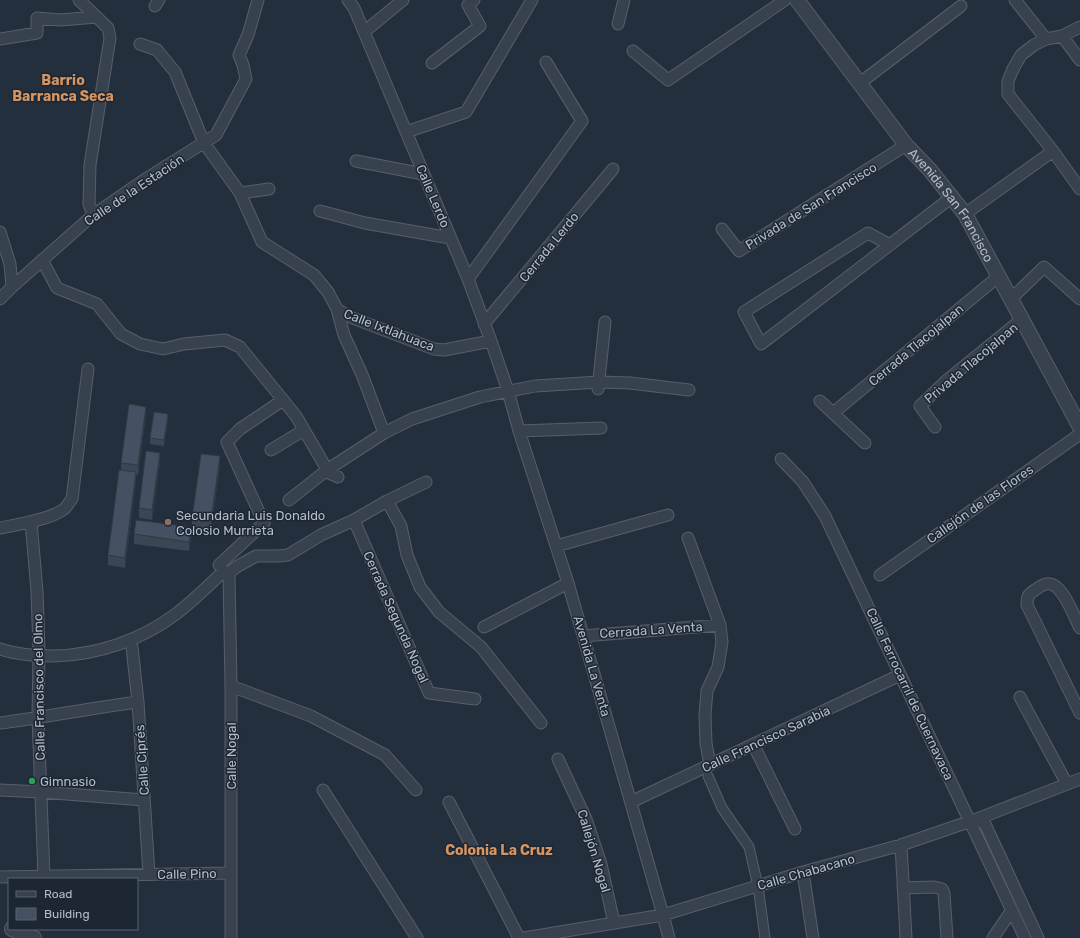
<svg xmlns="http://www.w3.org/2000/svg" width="1080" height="938" font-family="Rubik,sans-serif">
<rect width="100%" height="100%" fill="#242f3e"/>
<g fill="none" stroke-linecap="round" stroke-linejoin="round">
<defs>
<path id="pedestrian" d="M 708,776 L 722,808 L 749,847 L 758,886 L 765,938"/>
<path id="minor" d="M 79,0 L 108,28 L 110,38 L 90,165 L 89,204 L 93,215
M 348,0 L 354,8 L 468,279 L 491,341 L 508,391 L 519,431 L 568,583 L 663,915 L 669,938
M 1015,0 L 1046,39
M 155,6 L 159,0
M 618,24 L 624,0
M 1080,27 L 1062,36 L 1046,39 L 1034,45 L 1021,55 L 1013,69 L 1008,81 L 1008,94 L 1053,151 L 1080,189
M 364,32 L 403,0
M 1062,36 L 1080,60
M 0,39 L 37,33 L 37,18 L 60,20 L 97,17
M 140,44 L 157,50 L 175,72 L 204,143 L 240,193 L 262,242 L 314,275 L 328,292 L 337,309 L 350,317 L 434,349 L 444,350 L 491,341
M 633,51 L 668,80 L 785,0
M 432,63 L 480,26 L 468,5 L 474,0
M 860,83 L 961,6
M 406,132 L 466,112 L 532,0
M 356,161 L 423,174
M 240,193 L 269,189
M 320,211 L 365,223 L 450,238
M 965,214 L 1053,151
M 722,229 L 739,251 L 906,145
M 0,232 L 10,264 L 12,287
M 890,245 L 868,233 L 744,312 L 761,344 C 824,295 888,246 952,197
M 42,260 L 57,288 L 97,304 L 121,334 L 140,344 L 163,349 L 184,344 L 225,340 L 240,347 L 296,416 L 329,473 L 338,477
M 468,279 L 582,121 L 546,62
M 0,299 L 12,287 L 93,215 L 144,180 L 216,135 L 246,79 L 243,65 L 239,55 L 248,35 L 258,0
M 1011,299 L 1044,267 L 1080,299
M 337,309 L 344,335 L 363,377 L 384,433
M 484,324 L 613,169
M 598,389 L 605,322
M 820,401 L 865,443
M 833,413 L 999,276
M 935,427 L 920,406 L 946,381 L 1022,319
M 519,431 L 601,428
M 271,450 L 304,430
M 781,459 L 803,482 L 825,516 L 1025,938
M 289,500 L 327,470 L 384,433 L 412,419 L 480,397 L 535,386 L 599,382 L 630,383 L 689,390
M 387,501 L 401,526 L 407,555 L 420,587 L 439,612 L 481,647 L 541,723
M 354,520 L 429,693 L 475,699
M 31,522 L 37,591 L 39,650 L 38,718 L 44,876
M 0,528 C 16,525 52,519 64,509 C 67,507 69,502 72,499 L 88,369
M 688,538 L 720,625 L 722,642 L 718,667 L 707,691 L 705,714 L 706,743 L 710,765
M 556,546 L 668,515
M 219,565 L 264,523 L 227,442 L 240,429 L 283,400
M 880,575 L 1080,434
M 484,627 L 568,583
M 1080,628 C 1074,617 1062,580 1046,584 C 1042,585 1038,588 1035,590 C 1028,594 1027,597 1027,605 L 1080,713
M 583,636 L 720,625
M 132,647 L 138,702 L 149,874
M 0,649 C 17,655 36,656 54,656 C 98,655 141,640 176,614 C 193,601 209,585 224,571
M 231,686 L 311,716 L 385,755 L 416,790
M 1020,697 L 1067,784
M 0,723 C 46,717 92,708 138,702
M 753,744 L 795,829
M 558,759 L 586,819 L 601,864 L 614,923
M 0,790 L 41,792 L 144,800
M 323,790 L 417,938
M 449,802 L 519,938
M 631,802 L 900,675
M 977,819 L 985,824 L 1038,938
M 901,845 L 906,938
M 803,872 L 813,938
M 0,877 L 231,873
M 903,888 L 934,887 L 942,889 L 944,893 L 947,938
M 231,938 L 231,686 L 229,574 L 231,571 L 238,566 L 256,556 L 278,556 L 288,555 L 321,535 L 354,520 L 387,501 L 426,482
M 524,938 L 663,915 L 803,872 L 901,845 L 977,819 L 1080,779
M 993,938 L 1012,910"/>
<g id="tertiary">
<path id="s1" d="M 797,0 L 906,145 L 930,170 L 965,214 L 1080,427"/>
<path d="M 12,929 L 34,938"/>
</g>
</defs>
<!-- pedestrian casing -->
<use href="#pedestrian" stroke="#565f6c" stroke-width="11"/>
<!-- minor casing -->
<use href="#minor" stroke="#565f6c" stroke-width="13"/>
<!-- tertiary casing -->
<use href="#tertiary" stroke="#565f6c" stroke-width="16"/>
<!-- pedestrian -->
<use href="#pedestrian" stroke="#38414e" stroke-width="9"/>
<!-- minor -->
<use href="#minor" stroke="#38414e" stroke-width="11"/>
<!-- tertiary -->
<use href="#tertiary" stroke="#38414e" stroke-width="14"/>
</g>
<!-- wall -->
<path fill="#3b4654" d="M 146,416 L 138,475 L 136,475 L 136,482 L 125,568 L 108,565 L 108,555 L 121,470 L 121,463 Z
M 168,420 L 164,446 L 150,444 L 150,438 Z
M 160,462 L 152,520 L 139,518 L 139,508 Z
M 220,466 L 211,530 L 192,527 L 192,518 Z
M 134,534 L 191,537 L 189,551 L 134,544 Z"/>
<!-- shaded-wall -->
<path fill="#303945" d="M 146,407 L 146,416 L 138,475 L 138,465 Z
M 168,414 L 168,420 L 164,446 L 164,440 Z
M 160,453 L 160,462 L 152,520 L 152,510 Z
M 220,456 L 220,466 L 211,530 L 211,520 Z
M 136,472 L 136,482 L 125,568 L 125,558 Z
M 191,527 L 191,537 L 189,551 L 189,542 Z"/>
<!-- building -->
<path fill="#455162" stroke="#303945" d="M 129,404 L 146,407 L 138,465 L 121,463 Z
M 154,412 L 168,414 L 164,440 L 150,438 Z
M 146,451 L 160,453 L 152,510 L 139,508 Z
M 201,454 L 220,456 L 211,520 L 192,518 Z
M 119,470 L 136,472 L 125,558 L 108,555 Z
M 136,520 L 191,527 L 189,542 L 134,534 Z"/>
<!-- markers -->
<circle fill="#8d6e63" stroke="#1d2633" stroke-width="1.5" cx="168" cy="522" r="4"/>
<circle fill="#2e9e5b" stroke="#1d2633" stroke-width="1.5" cx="32" cy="781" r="4"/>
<g text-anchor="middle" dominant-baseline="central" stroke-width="3" stroke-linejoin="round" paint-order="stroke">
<!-- street labels -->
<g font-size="13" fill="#b4bcc9" stroke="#1d2633">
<text transform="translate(134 190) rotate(-34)">Calle de la Estación</text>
<text transform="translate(433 196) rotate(67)">Calle Lerdo</text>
<text transform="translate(811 206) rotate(-32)">Privada de San Francisco</text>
<text stroke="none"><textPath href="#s1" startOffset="257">Avenida San Francisco</textPath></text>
<text transform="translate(549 247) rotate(-51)">Cerrada Lerdo</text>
<text transform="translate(389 330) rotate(21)">Calle Ixtlahuaca</text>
<text transform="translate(916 345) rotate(-40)">Cerrada Tlacojalpan</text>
<text transform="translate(971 363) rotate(-40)">Privada Tlacojalpan</text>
<text transform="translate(980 504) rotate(-35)">Callejón de las Flores</text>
<text transform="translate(396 617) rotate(66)">Cerrada Segunda Nogal</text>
<text transform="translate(651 630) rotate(-4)">Cerrada La Venta</text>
<text transform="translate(592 666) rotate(74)">Avenida La Venta</text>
<text transform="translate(39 687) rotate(-91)">Calle Francisco del Olmo</text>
<text transform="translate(910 694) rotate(65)">Calle Ferrocarril de Cuernavaca</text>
<text transform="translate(766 739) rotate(-25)">Calle Francisco Sarabia</text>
<text transform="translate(231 756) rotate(-90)">Calle Nogal</text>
<text transform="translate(142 760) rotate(-94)">Calle Ciprés</text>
<text transform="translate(594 851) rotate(73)">Callejón Nogal</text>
<text transform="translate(806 872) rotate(-16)">Calle Chabacano</text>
<text transform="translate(187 874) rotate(-1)">Calle Pino</text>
</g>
<!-- poi labels -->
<g font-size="13" fill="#b4bcc9" stroke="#1d2633" text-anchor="start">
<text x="176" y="515">Secundaria Luis Donaldo<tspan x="176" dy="15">Colosio Murrieta</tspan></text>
<text x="40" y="781">Gimnasio</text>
</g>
<!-- neighbourhood labels -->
<g font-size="14" font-weight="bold" fill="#d59563" stroke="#1d2633">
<text x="63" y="80">Barrio<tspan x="63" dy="16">Barranca Seca</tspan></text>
<text x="499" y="850">Colonia La Cruz</text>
</g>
</g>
<!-- legend -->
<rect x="8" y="878" width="130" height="52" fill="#1d2633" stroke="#59626f"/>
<rect x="16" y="891" width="20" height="6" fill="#38414e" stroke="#59626f"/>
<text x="44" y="898" font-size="12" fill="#b4bcc9">Road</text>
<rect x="16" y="908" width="20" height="12" fill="#455162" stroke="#59626f"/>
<text x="44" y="918" font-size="12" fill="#b4bcc9">Building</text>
</svg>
